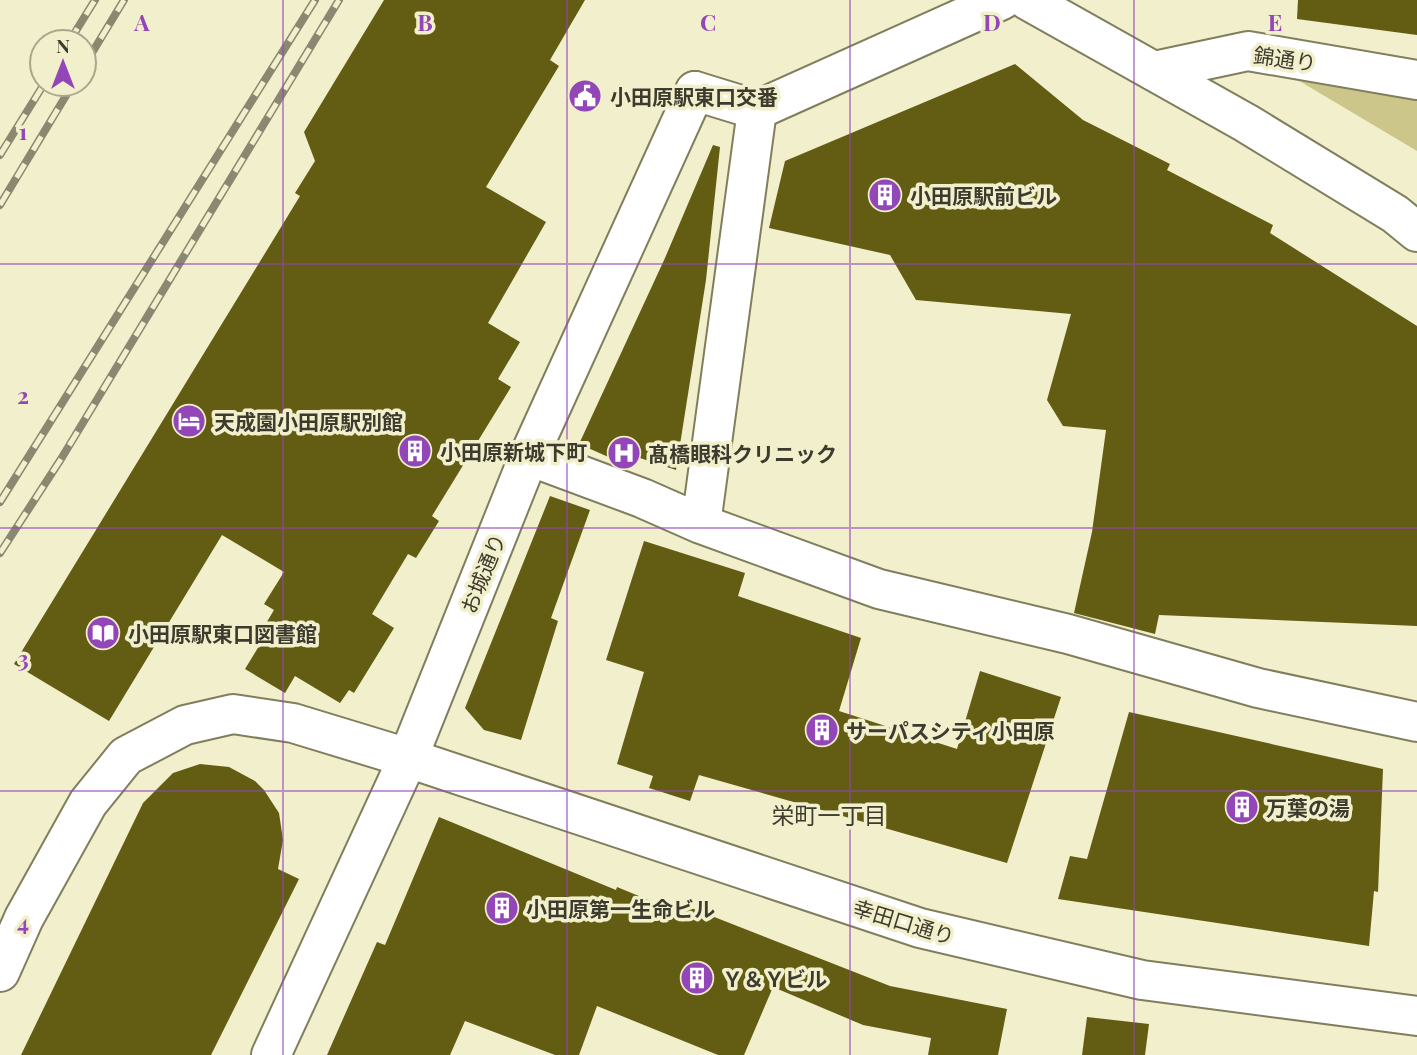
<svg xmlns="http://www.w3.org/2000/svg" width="1417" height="1055" font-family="'Playfair Display','Noto Sans JP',serif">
<rect width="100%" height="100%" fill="#f2efcc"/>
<!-- green -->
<path fill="#ccc68b" d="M 1286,73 L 1417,95 L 1417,151 Z"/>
<!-- building -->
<path fill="#635c13" d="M 384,0 L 585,0 L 550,60 L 559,66 L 486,187 L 546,222 L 488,323 L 520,342 L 498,379 L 511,387 L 432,516 L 439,521 L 416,558 L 408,554 L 372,614 L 394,628 L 354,693 L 349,690 L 340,703 L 295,676 L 285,693 L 245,669 L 264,638 L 259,635 L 274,610 L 264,604 L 284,572 L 222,535 L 109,721 L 14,664 L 300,196 L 295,193 L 315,161 L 304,132 Z
M 1298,0 L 1417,0 L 1417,35 L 1297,19 Z
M 1015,64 L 1083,120 L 1170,164 L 1167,170 L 1273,225 L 1270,233 L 1417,326 L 1417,626 L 1159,615 L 1155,634 L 1074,613 L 1092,532 L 1106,430 L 1063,426 L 1047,400 L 1071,314 L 916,300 L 890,255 L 769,228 L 785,161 Z
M 713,145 L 720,147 L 706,280 L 676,470 L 616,450 L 613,459 L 579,444 L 665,258 Z
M 550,496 L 590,510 L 551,618 L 558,621 L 521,740 L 484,730 L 465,708 Z
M 644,541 L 745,573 L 738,596 L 861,638 L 839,711 L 957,749 L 980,671 L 1061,697 L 1007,863 L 699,775 L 690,801 L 649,788 L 653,776 L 617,764 L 644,672 L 606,660 Z
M 1129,712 L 1383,769 L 1378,892 L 1374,891 L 1369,946 L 1058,899 L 1070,856 L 1087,859 Z
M 200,764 L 229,767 L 255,781 L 264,790 L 279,813 L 283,840 L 278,869 L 299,879 L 211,1055 L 21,1055 L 143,803 L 173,773 Z
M 439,817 L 616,890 L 617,887 L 673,910 L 676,902 L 890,986 L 1007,1009 L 998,1055 L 928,1055 L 931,1038 L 863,1025 L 773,987 L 744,1055 L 718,1055 L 597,1006 L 579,1055 L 555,1055 L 465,1021 L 450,1055 L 327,1055 L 377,942 L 385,945 Z
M 1087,1017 L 1149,1024 L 1145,1055 L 1082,1055 Z"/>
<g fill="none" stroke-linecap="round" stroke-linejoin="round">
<defs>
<path id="street" d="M 1154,71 L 1248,51 L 1417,80
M 529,456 L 642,498 L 701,524 L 879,589 L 1068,634 L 1258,688 L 1417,722
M 701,524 L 757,110
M 408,758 L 529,456 L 695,91"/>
<path id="secondary" d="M 1027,0 L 1246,123 L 1395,214 L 1417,232
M 695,91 L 757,110 L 1002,0
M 0,972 L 24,918 L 88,803 L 126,756 L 185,725 L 233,714 L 293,723 L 408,758 L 920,928 L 1142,980 L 1417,1016
M 271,1055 L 408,758"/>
</defs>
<!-- street casing -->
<use href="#street" stroke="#817e5d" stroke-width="42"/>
<!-- secondary casing -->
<use href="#secondary" stroke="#817e5d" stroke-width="42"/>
<!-- street -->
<use href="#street" stroke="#fff" stroke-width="38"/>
<!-- secondary -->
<use href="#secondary" stroke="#fff" stroke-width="38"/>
<defs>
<path id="rail" d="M 69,42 L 95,0
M 84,66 L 124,0
M 0,155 L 44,84
M 0,205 L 73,84
M 0,502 L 315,0
M 0,553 L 61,459 L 339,0"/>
</defs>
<!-- rail casing -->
<use href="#rail" stroke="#8a8871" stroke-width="8"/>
<!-- rail -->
<use href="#rail" stroke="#f2efcc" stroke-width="5" stroke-dasharray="16" stroke-linecap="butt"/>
</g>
<!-- grid -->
<path fill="none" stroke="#9346b7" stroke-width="2" stroke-opacity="0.55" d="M 283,0 L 283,1055M 567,0 L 567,1055M 850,0 L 850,1055M 1134,0 L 1134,1055M 0,264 L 1417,264M 0,528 L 1417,528M 0,791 L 1417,791"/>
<!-- icons -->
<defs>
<symbol id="civic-disc" viewBox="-11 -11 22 22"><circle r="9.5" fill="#9346b7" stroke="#f2efcc"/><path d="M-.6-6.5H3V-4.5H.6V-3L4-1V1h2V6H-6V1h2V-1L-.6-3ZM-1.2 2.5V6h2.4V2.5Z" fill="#fff"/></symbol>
<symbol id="building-disc" viewBox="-11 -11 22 22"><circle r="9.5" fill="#9346b7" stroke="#f2efcc"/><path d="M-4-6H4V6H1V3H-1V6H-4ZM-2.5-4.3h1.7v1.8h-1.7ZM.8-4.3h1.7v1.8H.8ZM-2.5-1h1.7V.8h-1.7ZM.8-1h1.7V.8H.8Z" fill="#fff"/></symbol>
<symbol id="hotel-disc" viewBox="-11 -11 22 22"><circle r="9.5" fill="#9346b7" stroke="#f2efcc"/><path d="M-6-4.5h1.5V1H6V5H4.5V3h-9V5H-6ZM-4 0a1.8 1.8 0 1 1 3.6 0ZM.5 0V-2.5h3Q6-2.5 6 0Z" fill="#fff"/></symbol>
<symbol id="hospital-disc" viewBox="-11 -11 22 22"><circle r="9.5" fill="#9346b7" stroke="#f2efcc"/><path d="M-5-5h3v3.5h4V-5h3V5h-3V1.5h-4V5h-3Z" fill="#fff"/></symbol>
<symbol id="library-disc" viewBox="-11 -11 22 22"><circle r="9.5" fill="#9346b7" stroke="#f2efcc"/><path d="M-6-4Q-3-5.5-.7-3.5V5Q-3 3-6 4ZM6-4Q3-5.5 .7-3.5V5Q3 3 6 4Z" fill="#fff"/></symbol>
</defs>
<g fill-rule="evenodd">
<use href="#civic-disc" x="566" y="77" width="38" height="38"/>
<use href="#building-disc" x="866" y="176" width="38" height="38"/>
<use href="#hotel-disc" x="170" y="402" width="38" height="38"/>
<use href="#building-disc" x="396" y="432" width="38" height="38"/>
<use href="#hospital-disc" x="605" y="434" width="38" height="38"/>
<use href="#library-disc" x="84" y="614" width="38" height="38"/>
<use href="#building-disc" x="803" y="711" width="38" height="38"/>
<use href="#building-disc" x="1223" y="788" width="38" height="38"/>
<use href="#building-disc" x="483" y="889" width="38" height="38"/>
<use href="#building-disc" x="678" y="959" width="38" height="38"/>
</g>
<g text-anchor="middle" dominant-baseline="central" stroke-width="7" stroke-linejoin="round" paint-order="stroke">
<!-- street labels -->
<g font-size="21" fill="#3c3b2d" stroke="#f2efcc">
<text transform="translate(1285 58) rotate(8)">錦通り</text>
<text transform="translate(482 573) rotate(-68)">お城通り</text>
<text transform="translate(904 921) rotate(17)">幸田口通り</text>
</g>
<!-- poi labels -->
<g font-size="21" font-weight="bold" fill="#3c3b2d" stroke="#f2efcc" text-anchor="start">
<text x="610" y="96">小田原駅東口交番</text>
<text x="910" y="195">小田原駅前ビル</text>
<text x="214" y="421">天成園小田原駅別館</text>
<text x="440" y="451">小田原新城下町</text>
<text x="648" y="453">髙橋眼科クリニック</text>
<text x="128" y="633">小田原駅東口図書館</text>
<text x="846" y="730">サーパスシティ小田原</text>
<text x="1266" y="807">万葉の湯</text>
<text x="526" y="908">小田原第一生命ビル</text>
<text x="722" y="978">Ｙ＆Ｙビル</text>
</g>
<!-- neighbourhood labels -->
<g font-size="23" fill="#3c3b2d" stroke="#f2efcc">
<text x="829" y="814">栄町一丁目</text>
</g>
</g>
<g font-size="23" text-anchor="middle" font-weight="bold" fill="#9346b7" stroke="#f2efcc" stroke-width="7" stroke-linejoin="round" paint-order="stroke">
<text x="142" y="31">A</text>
<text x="425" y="31">B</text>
<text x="708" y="31">C</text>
<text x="992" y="31">D</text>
<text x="1275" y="31">E</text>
<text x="23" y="140">1</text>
<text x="23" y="404">2</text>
<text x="23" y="667">3</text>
<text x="23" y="931">4</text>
</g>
<!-- north arrow -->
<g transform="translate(63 63)"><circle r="33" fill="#f2efcc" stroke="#a9a78c" stroke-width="2"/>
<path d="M0-5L12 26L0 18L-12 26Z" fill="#9346b7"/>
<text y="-10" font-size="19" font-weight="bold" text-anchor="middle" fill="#3c3b2d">N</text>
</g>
</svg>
